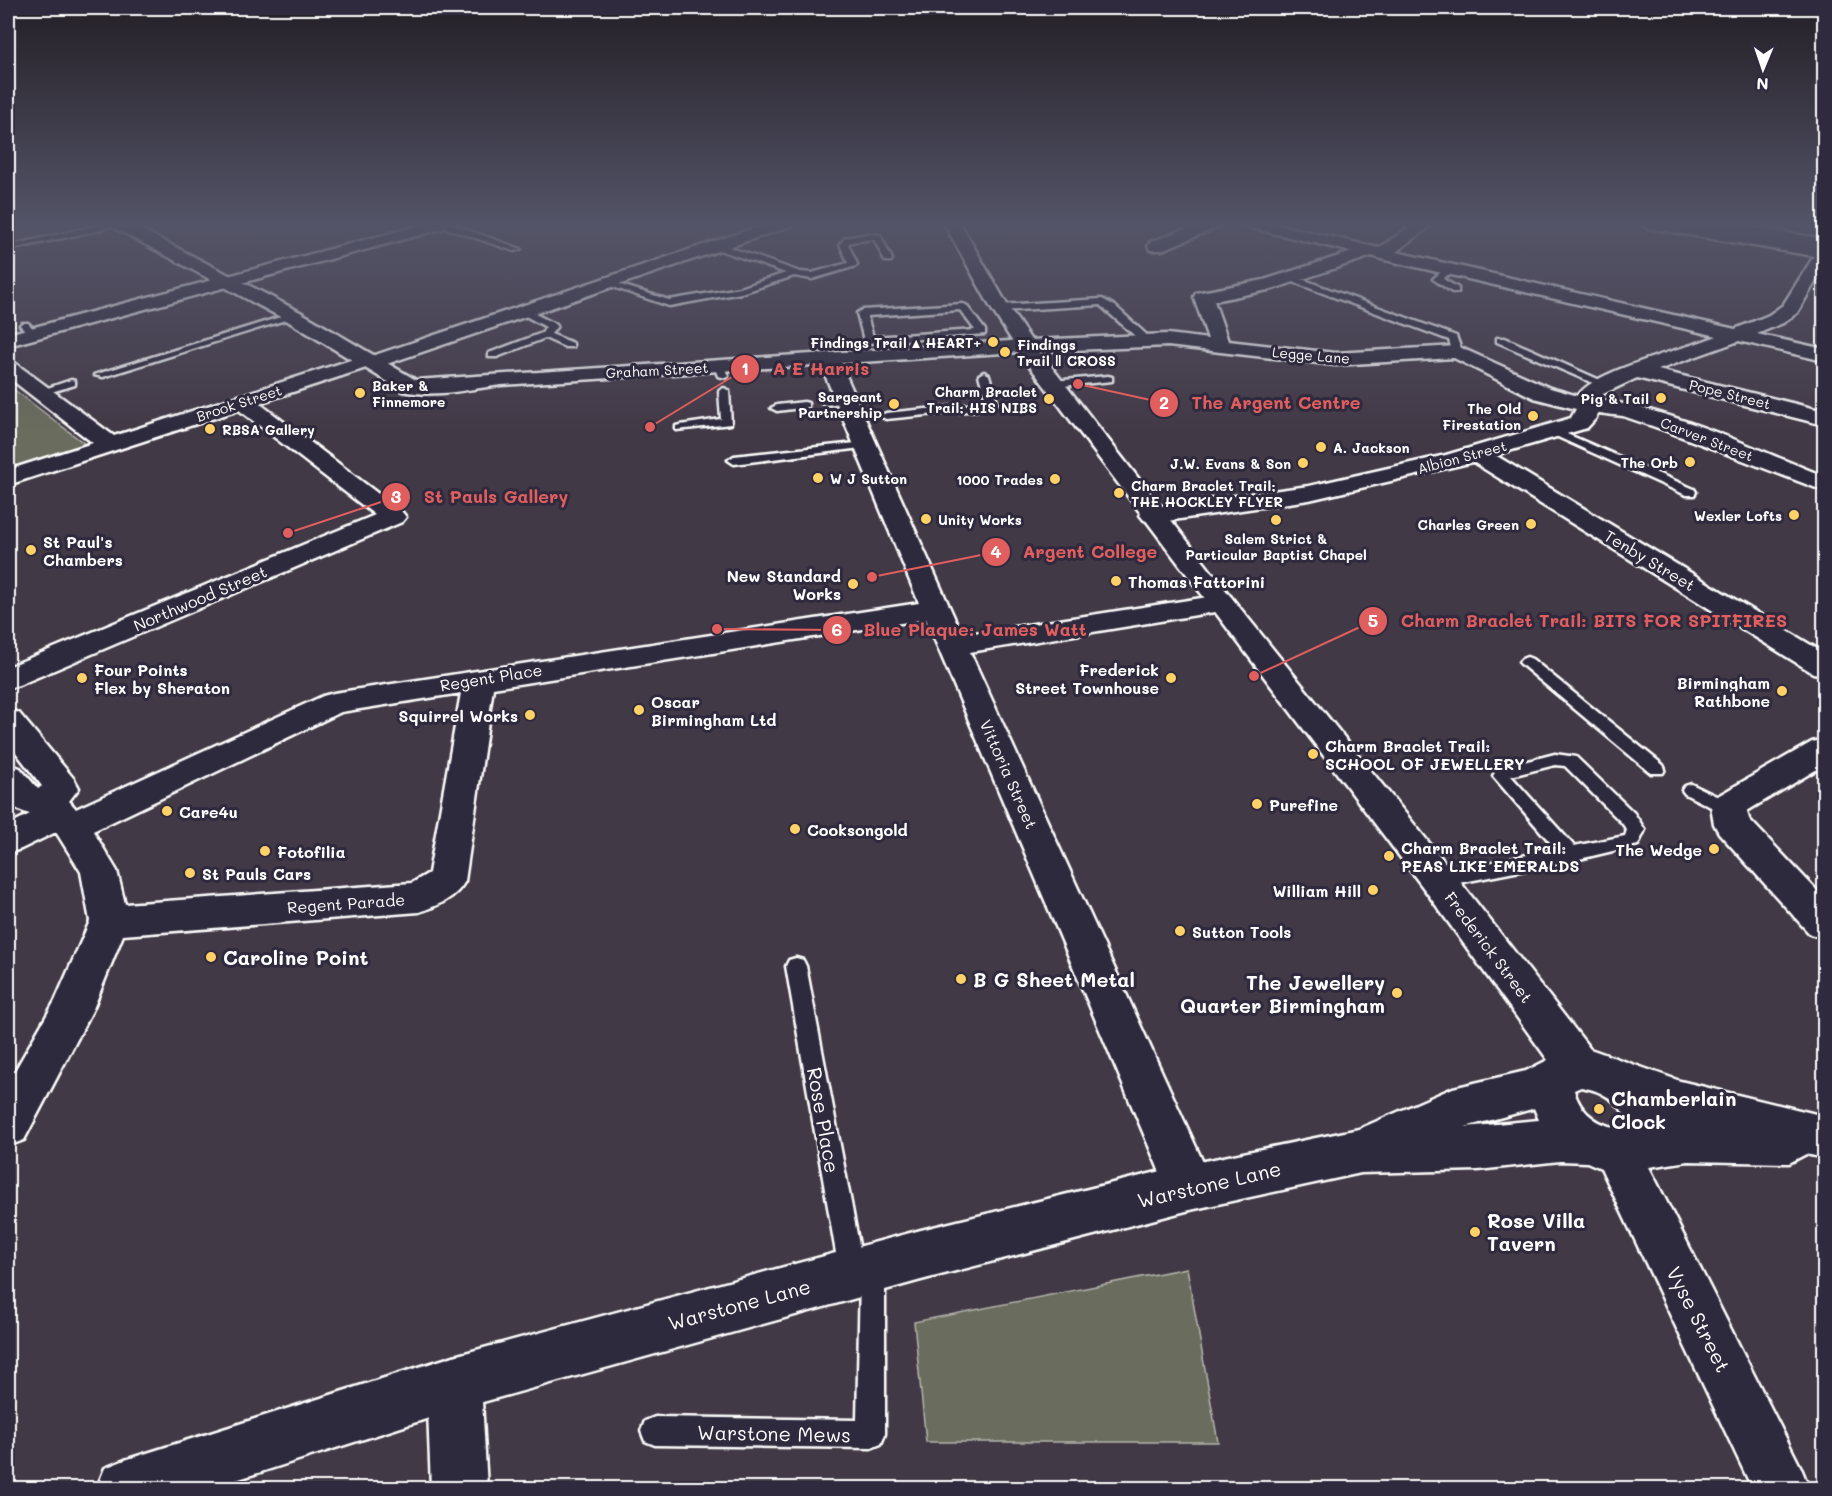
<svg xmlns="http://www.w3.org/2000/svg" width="1832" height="1496" font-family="Mali,sans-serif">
<rect width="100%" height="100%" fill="#423946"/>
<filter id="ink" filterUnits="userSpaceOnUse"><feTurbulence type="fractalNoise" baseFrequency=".0167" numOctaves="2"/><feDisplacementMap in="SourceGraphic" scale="12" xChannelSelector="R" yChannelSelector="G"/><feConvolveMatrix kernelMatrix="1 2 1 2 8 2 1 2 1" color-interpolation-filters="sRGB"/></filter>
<g filter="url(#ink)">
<!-- green -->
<path fill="#6a6c5d" stroke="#b4b6ae" stroke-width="1.5" d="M 8,385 L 85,444 L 8,470 Z
M 1187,1268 L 1218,1442 L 926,1442 L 914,1322 Z"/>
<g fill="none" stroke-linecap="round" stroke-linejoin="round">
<defs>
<path id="lane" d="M 108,223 L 119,223 L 104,229 L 8,250 L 8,246 Z
M 440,223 L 448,223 L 521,249 L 514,251 L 440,226 Z
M 868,234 L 880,235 L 892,259 L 891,261 L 885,261 L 874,239 L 851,242 L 848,244 L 857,264 L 856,266 L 812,279 L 794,276 L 741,293 L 669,306 L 601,283 L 608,281 L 669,300 L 740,288 L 786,273 L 711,247 L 711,243 L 717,243 L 800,272 L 812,273 L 848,263 L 840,244 L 845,238 Z
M 1447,267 L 1454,269 L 1443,279 L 1458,288 L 1458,292 L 1452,292 L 1433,279 Z
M 1291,275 L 1456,336 L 1462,352 L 1453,354 L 1449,340 L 1288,280 L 1287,278 Z
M 1102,299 L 1115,306 L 1150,338 L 1150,342 L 1142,342 L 1100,305 L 1000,311 L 995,308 L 1000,305 Z
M 963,304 L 966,305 L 985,330 L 985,334 L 869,343 L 864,340 L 857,313 L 862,310 ZM 960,310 L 975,330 L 873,337 L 867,316 Z
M 523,308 L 555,324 L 557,326 L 551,334 L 573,343 L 573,347 L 565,347 L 545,338 L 497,357 L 489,357 L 489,353 L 542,333 L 546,327 L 520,313 L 518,311 Z
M 290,314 L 298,316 L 103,377 L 94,375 Z
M 22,323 L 28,323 L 37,333 L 35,335 L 29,335 L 20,325 Z
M 1497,338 L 1505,338 L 1609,384 L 1604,387 L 1600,386 L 1497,342 Z
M 719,363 L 723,364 L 728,376 L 727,378 L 718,376 L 714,366 Z
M 984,372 L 989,375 L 997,402 L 996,404 L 977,410 L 886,419 L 880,416 L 886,413 L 976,404 L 986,400 L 979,375 Z
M 1108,376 L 1112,377 L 1112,381 L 1053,387 L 1048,384 L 1053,381 Z
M 71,380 L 75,381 L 75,385 L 41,395 L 36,392 Z
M 724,388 L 729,391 L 731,424 L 676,430 L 676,426 L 680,425 L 721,419 L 719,391 Z
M 846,397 L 851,400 L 850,402 L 825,405 L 820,402 L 825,399 Z
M 804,402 L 808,403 L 808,407 L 777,411 L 771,408 L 777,405 Z
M 1553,428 L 1694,489 L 1696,492 L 1694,495 L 1686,495 L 1549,433 L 1547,431 Z
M 865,442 L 869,443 L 869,447 L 734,464 L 728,460 L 734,456 Z
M 1527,657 L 1532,659 L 1663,765 L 1665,769 L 1663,773 L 1651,773 L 1522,665 L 1519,662 L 1522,659 Z
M 1555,754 L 1576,757 L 1634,813 L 1645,830 L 1638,845 L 1571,861 L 1438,887 L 1431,885 L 1429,880 L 1431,875 L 1438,873 L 1556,849 L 1493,776 L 1497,769 ZM 1555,765 L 1565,766 L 1622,823 L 1627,830 L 1625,836 L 1574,846 L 1511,776 Z
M 1691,784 L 1735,805 L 1738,809 L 1735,813 L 1729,815 L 1723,813 L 1685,794 L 1682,790 L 1685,786 Z
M 796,958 L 803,960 L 806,966 L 863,1266 L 864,1263 L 873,1260 L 882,1263 L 885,1272 L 885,1434 L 881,1444 L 871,1448 L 655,1445 L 645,1441 L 641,1431 L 645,1421 L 655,1417 L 857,1420 L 860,1277 L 851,1282 L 842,1279 L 839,1270 L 786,966 L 789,960 Z"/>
<path id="street" d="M 429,223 L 455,223 L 453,226 L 8,346 L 8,334 Z
M 769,223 L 793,223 L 791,226 L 378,367 L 366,368 L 259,403 L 402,512 L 406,517 L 402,522 L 19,685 L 8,688 L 8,667 L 375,515 L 239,410 L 8,485 L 8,470 L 93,443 L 8,377 L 8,361 L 15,363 L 114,436 L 360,357 L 372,356 Z
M 944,223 L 960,223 L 1009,308 L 1031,340 L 1168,334 L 1208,339 L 1194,297 L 1196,293 L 1264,280 L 1352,252 L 1243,226 L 1241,223 L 1270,223 L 1379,248 L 1415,223 L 1434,223 L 1396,252 L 1735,329 L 1769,315 L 1783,305 L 1814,256 L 1648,228 L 1640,223 L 1676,223 L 1824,248 L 1824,267 L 1797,313 L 1783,323 L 1757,334 L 1824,349 L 1824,361 L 1739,341 L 1658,370 L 1824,411 L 1824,425 L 1637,378 L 1603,394 L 1599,400 C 1674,409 1754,449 1824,476 L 1824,491 L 1661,429 L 1623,416 L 1597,413 L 1596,418 L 1587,428 L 1495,455 L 1824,653 L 1824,675 L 1813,673 L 1473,462 L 1309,500 L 1153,523 L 1144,520 L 1140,515 L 1144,510 L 1153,507 L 1309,486 L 1446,455 L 1571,418 L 1576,409 L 1534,398 L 1454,358 L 1335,365 L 1168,346 L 1025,352 L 1018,350 L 991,308 ZM 1372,256 L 1381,259 L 1717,336 C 1686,349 1593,370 1578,396 L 1550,388 L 1457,346 L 1335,353 L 1228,341 L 1214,301 L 1273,289 Z
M 1201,223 L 1223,223 L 1221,226 L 1162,250 L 1150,250 L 1148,246 L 1150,242 Z
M 829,354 L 836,356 L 839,360 L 962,635 L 1221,595 L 1231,597 L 1235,603 L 1231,609 L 1221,611 L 970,652 L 1207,1171 L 1214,1187 L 1207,1203 L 1190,1210 L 1173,1203 L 926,619 L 493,688 L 465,881 C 456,898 437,906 419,912 L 123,935 L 93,1009 L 24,1140 L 8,1146 L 8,1083 L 55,1001 L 90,921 L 81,872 L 56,832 L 21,849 L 8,853 L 8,825 L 30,814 C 1,807 8,788 8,764 L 20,768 L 38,789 L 42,786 L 8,742 L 8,710 L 19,713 L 74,779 L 79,788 L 69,801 L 76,809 L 323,696 L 334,693 L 919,603 L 819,360 L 822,356 ZM 461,693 L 429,873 L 412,883 L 125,904 L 117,871 L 93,831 L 341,712 Z
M 1824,739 L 1824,765 L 1747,811 L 1749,819 L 1824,898 L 1824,938 L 1810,934 L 1719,833 L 1714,824 L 1711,806 L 1716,797 L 1812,742 Z
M 454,1356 L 473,1364 L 481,1383 L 487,1488 L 431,1488 L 427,1383 L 435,1364 Z"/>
<path id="secondary" d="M 109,223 L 129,223 L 300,312 L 416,380 L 1025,340 L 1032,342 L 1231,597 L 1451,870 L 1590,1049 L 1680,1081 L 1824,1116 L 1824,1158 L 1806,1154 L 1789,1163 L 1688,1161 L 1649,1167 L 1801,1468 L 1809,1488 L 1752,1488 L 1601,1168 L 1587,1162 L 1560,1161 L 1478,1170 L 1361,1173 L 1190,1210 L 921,1280 L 454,1410 L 211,1488 L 97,1488 L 105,1468 L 125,1460 L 454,1356 L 921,1230 L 1190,1164 L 1359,1129 L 1453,1088 L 1526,1071 L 1548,1060 L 1425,890 L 1019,352 L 501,385 C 470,389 434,398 403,391 L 286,320 L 111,226 ZM 1581,1087 C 1601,1090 1627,1104 1627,1127 C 1604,1131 1579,1113 1574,1090 ZM 1534,1108 L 1539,1120 L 1465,1127 L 1532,1109 Z
M 1694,223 L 1730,223 L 1824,239 L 1824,249 L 1702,228 Z"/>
</defs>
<!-- lane casing -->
<use href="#lane" stroke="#fff" stroke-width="5"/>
<!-- street casing -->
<use href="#street" stroke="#fff" stroke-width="5"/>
<!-- secondary casing -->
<use href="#secondary" stroke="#fff" stroke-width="5"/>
<!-- lane -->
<use href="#lane" fill="#2f2a3d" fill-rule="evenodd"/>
<!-- street -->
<use href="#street" fill="#2f2a3d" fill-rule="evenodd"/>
<!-- secondary -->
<use href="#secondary" fill="#2f2a3d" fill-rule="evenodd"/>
</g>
</g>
<!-- sky -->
<linearGradient id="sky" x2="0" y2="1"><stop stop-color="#241f26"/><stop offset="0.52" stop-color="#545468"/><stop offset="1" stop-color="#545468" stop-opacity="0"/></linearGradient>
<rect width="1832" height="432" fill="url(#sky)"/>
<!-- markers -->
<g fill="#ffd166" stroke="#2f2a3d" stroke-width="2">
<circle cx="993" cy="342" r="6"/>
<circle cx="1005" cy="352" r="6"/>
<circle cx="360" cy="393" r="6"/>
<circle cx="1661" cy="398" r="6"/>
<circle cx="1049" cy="399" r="6"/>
<circle cx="894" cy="404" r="6"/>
<circle cx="1533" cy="416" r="6"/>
<circle cx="210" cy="429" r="6"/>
<circle cx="1321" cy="447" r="6"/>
<circle cx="1690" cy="462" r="6"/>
<circle cx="1303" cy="463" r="6"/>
<circle cx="818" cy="478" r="6"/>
<circle cx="1055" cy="479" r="6"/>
<circle cx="1119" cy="493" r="6"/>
<circle cx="1794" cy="515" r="6"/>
<circle cx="926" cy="519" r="6"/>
<circle cx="1276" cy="520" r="6"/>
<circle cx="1531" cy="524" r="6"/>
<circle cx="31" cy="550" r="6"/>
<circle cx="1116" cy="581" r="6"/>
<circle cx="853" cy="584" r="6"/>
<circle cx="82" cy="678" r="6"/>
<circle cx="1171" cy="678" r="6"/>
<circle cx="1782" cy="691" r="6"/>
<circle cx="639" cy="710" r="6"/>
<circle cx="530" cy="715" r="6"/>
<circle cx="1313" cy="754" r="6"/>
<circle cx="1257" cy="804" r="6"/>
<circle cx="167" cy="811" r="6"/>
<circle cx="795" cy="829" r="6"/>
<circle cx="1714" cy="849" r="6"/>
<circle cx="265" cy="851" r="6"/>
<circle cx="1389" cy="856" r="6"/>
<circle cx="190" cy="873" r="6"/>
<circle cx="1373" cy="890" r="6"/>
<circle cx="1180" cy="931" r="6"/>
<circle cx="211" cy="957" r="6"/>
<circle cx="961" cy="979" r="6"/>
<circle cx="1397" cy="993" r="6"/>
<circle cx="1599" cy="1109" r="6"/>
<circle cx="1475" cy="1232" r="6"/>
</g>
<g text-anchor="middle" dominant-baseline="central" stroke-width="6" stroke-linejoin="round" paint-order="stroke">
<!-- far-poi labels -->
<g font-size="14" font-weight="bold" fill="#fff" stroke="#2f2a3d" text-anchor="end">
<text x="981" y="342">Findings Trail ▲ HEART+</text>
<text x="1017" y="344" text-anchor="start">Findings<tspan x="1017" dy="16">Trail ‖ CROSS</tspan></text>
<text x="372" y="385" text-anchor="start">Baker &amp;<tspan x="372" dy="16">Finnemore</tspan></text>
<text x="1037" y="391">Charm Braclet<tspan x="1037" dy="16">Trail: HIS NIBS</tspan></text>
<text x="882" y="396">Sargeant<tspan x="882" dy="16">Partnership</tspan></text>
<text x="1649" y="398">Pig &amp; Tail</text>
<text x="1521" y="408">The Old<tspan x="1521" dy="16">Firestation</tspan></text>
<text x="222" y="429" text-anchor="start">RBSA Gallery</text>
<text x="1333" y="447" text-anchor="start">A. Jackson</text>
<text x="1678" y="462">The Orb</text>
<text x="1291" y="463">J.W. Evans &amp; Son</text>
<text x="830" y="478" text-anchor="start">W J Sutton</text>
<text x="1043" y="479">1000 Trades</text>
<text x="1131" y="485" text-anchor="start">Charm Braclet Trail:<tspan x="1131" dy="16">THE HOCKLEY FLYER</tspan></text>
<text x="1782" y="515">Wexler Lofts</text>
<text x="938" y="519" text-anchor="start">Unity Works</text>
<text x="1519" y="524">Charles Green</text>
<text x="1276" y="538" text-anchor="middle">Salem Strict &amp;<tspan x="1276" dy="16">Particular Baptist Chapel</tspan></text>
</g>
<!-- far-street labels -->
<g font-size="14" fill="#fff" stroke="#2f2a3d">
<text transform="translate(1311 355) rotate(5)">Legge Lane</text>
<text transform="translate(657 370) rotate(-3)">Graham Street</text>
<text transform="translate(1730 394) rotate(14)">Pope Street</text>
<text transform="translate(239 403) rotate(-18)">Brook Street</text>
<text transform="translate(1707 439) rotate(21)">Carver Street</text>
<text transform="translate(1462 457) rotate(-15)">Albion Street</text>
</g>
<!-- poi labels -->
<g font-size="16" font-weight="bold" fill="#fff" stroke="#2f2a3d" text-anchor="start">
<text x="43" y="541">St Paul's<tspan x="43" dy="18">Chambers</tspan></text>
<text x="841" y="575" text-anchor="end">New Standard<tspan x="841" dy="18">Works</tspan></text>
<text x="1128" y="581">Thomas Fattorini</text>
<text x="94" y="669">Four Points<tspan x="94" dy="18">Flex by Sheraton</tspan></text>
<text x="1159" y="669" text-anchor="end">Frederick<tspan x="1159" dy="18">Street Townhouse</tspan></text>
<text x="1770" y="682" text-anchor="end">Birmingham<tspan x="1770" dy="18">Rathbone</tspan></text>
<text x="651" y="701">Oscar<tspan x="651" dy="18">Birmingham Ltd</tspan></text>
<text x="518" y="715" text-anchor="end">Squirrel Works</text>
<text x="1325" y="745">Charm Braclet Trail:<tspan x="1325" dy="18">SCHOOL OF JEWELLERY</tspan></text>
<text x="1269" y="804">Purefine</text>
<text x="179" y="811">Care4u</text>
<text x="807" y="829">Cooksongold</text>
<text x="1401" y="847">Charm Braclet Trail:<tspan x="1401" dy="18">PEAS LIKE EMERALDS</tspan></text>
<text x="1702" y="849" text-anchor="end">The Wedge</text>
<text x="277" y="851">Fotofilia</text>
<text x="202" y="873">St Pauls Cars</text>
<text x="1361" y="890" text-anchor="end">William Hill</text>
<text x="1192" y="931">Sutton Tools</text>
</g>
<!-- street labels -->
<g font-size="16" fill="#fff" stroke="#2f2a3d">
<text transform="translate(1650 560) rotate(31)">Tenby Street</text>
<text transform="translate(200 598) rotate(-23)">Northwood Street</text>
<text transform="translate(491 677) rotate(-9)">Regent Place</text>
<text transform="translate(1009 774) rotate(66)">Vittoria Street</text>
<text transform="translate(346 903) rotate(-4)">Regent Parade</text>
<text transform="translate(1489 947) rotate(53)">Frederick Street</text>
</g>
<!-- near-poi labels -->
<g font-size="20" font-weight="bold" fill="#fff" stroke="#2f2a3d" text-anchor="start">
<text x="223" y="957">Caroline Point</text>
<text x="973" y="979">B G Sheet Metal</text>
<text x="1385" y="982" text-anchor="end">The Jewellery<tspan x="1385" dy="23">Quarter Birmingham</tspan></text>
<text x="1611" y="1098">Chamberlain<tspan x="1611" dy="23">Clock</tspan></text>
<text x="1487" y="1220">Rose Villa<tspan x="1487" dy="23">Tavern</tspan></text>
</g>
<!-- near-street labels -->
<g font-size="20" fill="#fff" stroke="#2f2a3d">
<text transform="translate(824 1120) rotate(80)">Rose Place</text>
<text transform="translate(1209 1184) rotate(-13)">Warstone Lane</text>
<text transform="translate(739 1304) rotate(-15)">Warstone Lane</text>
<text transform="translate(1699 1319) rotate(63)">Vyse Street</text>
<text transform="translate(774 1433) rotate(1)">Warstone Mews</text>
</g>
</g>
<!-- callouts -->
<path fill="none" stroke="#e05e5e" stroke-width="2" d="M650 427L745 369M1078 384L1164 403M288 533L396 497M872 577L996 552M1254 676L1373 621M717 629L837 630"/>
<g fill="#e05e5e" stroke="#2f2a3d" stroke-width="2">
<circle cx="650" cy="427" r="6"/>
<circle cx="1078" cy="384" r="6"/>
<circle cx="288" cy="533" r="6"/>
<circle cx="872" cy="577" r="6"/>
<circle cx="1254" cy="676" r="6"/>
<circle cx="717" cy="629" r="6"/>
<circle cx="745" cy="369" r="15"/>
<circle cx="1164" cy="403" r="15"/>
<circle cx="396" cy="497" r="15"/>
<circle cx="996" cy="552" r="15"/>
<circle cx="1373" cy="621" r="15"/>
<circle cx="837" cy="630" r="15"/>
</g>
<g font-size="18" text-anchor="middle" font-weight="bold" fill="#fff">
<text x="745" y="375">1</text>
<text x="1164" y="409">2</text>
<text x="396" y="503">3</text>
<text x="996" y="558">4</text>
<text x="1373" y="627">5</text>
<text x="837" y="636">6</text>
</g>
<g font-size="18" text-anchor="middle" font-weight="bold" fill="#e05e5e" stroke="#2f2a3d" stroke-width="6" stroke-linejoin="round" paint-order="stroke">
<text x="821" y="375">A E Harris</text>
<text x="1276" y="409">The Argent Centre</text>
<text x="496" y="503">St Pauls Gallery</text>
<text x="1090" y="558">Argent College</text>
<text x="1594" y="627">Charm Braclet Trail: BITS FOR SPITFIRES</text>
<text x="975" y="636">Blue Plaque: James Watt</text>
</g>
<!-- margin -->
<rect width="1832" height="1496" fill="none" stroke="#2f2a3d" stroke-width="30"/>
<rect x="15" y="15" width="1802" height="1466" fill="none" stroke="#fff" stroke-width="2" filter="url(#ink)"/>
<!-- north arrow -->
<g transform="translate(1763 69) rotate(182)" stroke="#2f2a3d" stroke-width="4.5" paint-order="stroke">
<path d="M0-4.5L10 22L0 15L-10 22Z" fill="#ffffff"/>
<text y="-9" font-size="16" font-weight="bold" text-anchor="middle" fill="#ffffff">N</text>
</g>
</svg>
